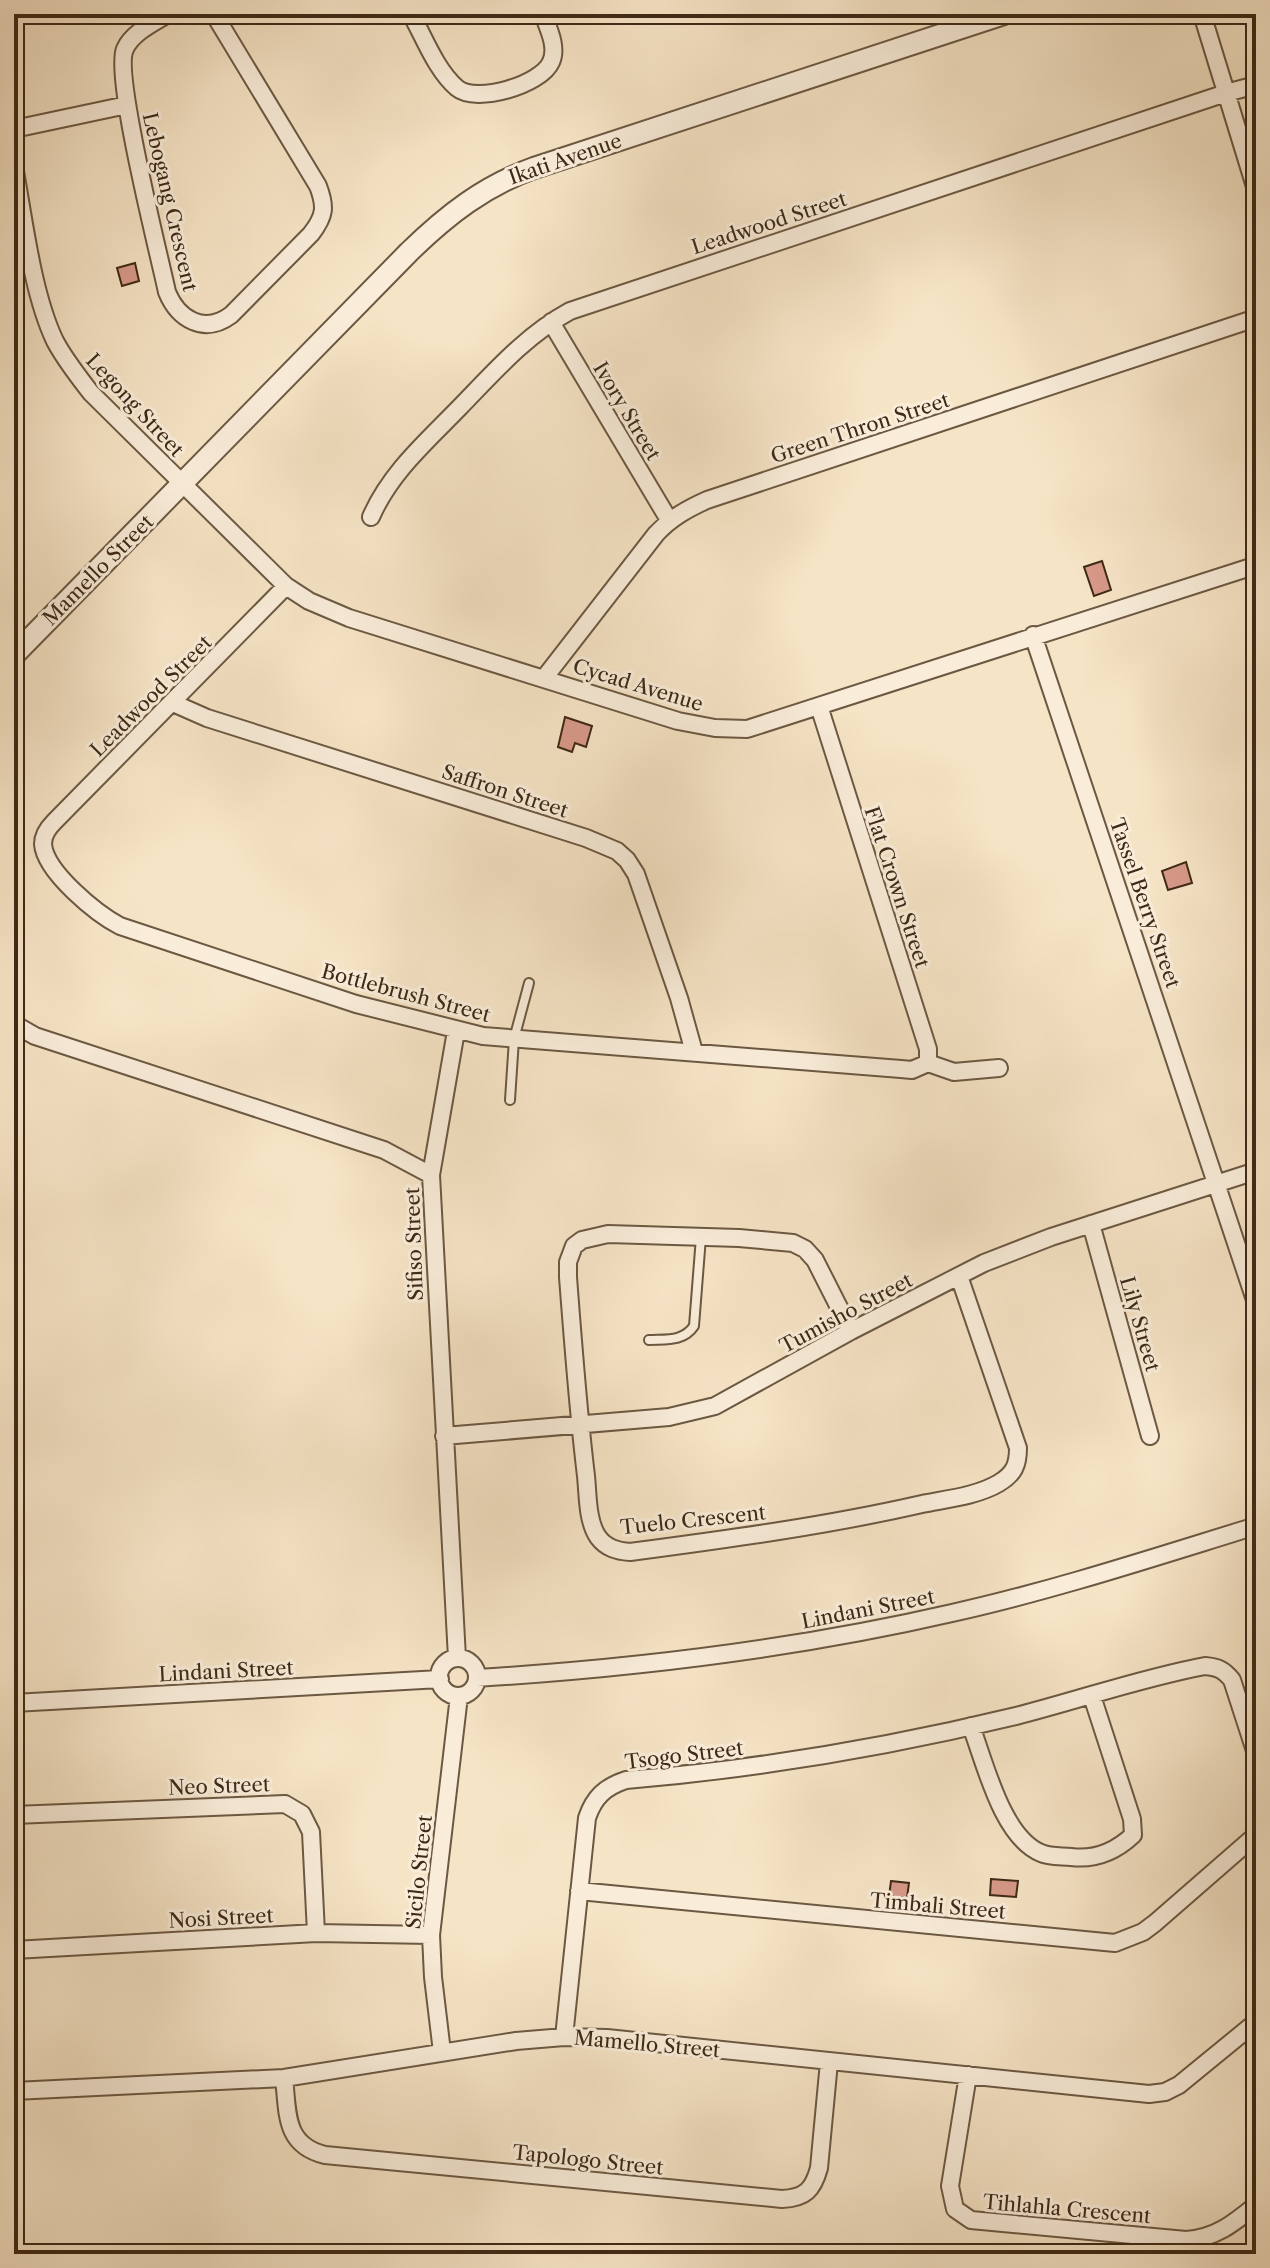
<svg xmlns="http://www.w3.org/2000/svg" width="1270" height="2268" font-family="'Libre Caslon Text',serif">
<rect width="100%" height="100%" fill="#f6e4c6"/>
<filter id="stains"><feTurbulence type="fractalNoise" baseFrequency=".0025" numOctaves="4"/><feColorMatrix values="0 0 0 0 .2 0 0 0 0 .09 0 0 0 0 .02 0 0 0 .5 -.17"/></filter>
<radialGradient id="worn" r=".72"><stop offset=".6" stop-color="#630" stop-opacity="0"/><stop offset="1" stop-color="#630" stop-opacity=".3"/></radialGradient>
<!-- building -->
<path fill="#d79989" stroke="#3e2916" stroke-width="2" d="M 135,263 L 139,281 L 122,286 L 117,268 Z
M 1102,561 L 1111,590 L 1094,596 L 1084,567 Z
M 565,717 L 592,726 L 586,747 L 575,743 L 572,752 L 558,747 Z
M 1186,862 L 1192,883 L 1168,890 L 1162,871 Z
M 991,1879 L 1018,1881 L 1016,1897 L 990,1895 Z
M 891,1881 L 909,1883 L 907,1898 L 889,1896 Z"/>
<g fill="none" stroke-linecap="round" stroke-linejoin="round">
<defs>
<path id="service" d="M 510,1100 L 514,1039 L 529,983
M 649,1340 C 666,1339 683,1342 694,1326 L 701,1237"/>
<path id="minor" d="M 168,14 C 153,23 132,33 125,49 C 113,74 159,254 167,292 C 178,319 204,335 231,315 L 311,234 C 325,216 326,207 318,186 L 214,14
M 411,14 C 424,37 436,70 457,88 C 476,104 541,85 551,62 C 558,47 548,28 543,14
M 1202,14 L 1256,190
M 14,129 L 127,105
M 14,166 C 24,219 32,293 55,341 C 65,360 78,376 91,393 L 286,586 L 309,601 L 349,618 L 678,721 L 715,728 L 747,729 L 1254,566 L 1256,563
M 551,322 L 669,520
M 371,517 C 390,473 426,442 459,408 C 494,372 526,335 570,311 L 1226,93 L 1256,85
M 286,586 L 54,822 C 48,828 43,835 43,844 C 45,872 97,914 120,926 L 356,1004 L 483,1036 L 901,1069 L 912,1070 L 928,1063 L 928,1049 L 819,706
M 1033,635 L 1256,1303
M 545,677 L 656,534 C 671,518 687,509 707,500 L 1256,318
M 173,703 L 207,718 L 586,838 L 617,851 L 627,860 L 636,874 L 679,998 L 694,1052
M 14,1024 L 35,1036 L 384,1150 L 431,1175 L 457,1658
M 928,1063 L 954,1072 L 999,1068
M 431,1175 L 456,1031
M 1091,1224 L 1150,1436
M 851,1331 L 815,1260 L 805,1249 L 793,1243 L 739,1238 L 608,1234 L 582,1240 L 574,1246 L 568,1262 L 568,1277 C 573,1343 578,1410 586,1476 C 588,1495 587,1521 598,1537 C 606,1548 617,1551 630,1552 C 728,1539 826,1526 922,1504 C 947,1499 977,1496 999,1483 C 1014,1474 1018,1465 1018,1448 L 959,1276
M 444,1436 L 669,1417 L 715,1406 L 851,1331 L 984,1263 L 1051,1237 L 1256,1171
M439 1677a19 19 0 1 1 38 0a19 19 0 1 1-38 0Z
M 477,1678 C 637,1668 796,1649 952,1613 C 1055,1590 1155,1557 1256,1526
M 14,1703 L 440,1679
M 971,1726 C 985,1763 1002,1837 1041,1853 C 1049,1857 1062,1856 1071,1857 C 1095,1860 1116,1851 1133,1835 L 1132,1819 L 1092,1696
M 14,1815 L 285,1804 L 302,1814 L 311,1832 L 316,1933
M 579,1891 L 1115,1943 L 1143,1932 L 1155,1923 L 1256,1835
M 14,1950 L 316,1933 L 431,1935
M 564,2037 L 587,1818 C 594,1797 605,1787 626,1780 C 758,1769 888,1747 1016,1716 C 1079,1700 1141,1678 1205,1666 C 1218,1667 1224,1670 1232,1680 L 1256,1754
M 442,2052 L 433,1977 L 431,1935 L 459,1696
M 968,2075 L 950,2186 L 955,2209 L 971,2220 L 1186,2240 C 1216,2238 1234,2223 1256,2205
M 284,2078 C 288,2113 284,2145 325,2155 L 782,2199 C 805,2198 813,2190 819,2168 L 829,2062
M 14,2091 L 284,2078 L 516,2041 L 564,2037 L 607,2038 L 1149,2094 L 1165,2092 L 1179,2085 L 1256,2022"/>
<path id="tertiary" d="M 14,655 L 409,252 C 447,215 484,186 534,168 L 1004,14"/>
</defs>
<!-- service casing -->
<use href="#service" stroke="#6c5842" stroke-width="12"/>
<!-- minor casing -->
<use href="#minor" stroke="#6c5842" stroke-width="20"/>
<!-- tertiary casing -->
<use href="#tertiary" stroke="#6c5842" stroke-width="24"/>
<!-- service -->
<use href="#service" stroke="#f9edda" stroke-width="8"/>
<!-- minor -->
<use href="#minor" stroke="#f9edda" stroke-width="16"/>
<!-- tertiary -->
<use href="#tertiary" stroke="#f9edda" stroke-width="20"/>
</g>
<g text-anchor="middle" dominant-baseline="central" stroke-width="6" stroke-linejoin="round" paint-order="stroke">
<!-- street labels -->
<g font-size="20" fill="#3e2916" stroke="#f9edda">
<text transform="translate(565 159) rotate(-19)">Ikati Avenue</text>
<text transform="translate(170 202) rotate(77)">Lebogang Crescent</text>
<text transform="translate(769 223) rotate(-18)">Leadwood Street</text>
<text transform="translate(135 405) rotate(47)">Legong Street</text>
<text transform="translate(627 411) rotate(59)">Ivory Street</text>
<text transform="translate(860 428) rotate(-18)">Green Thron Street</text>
<text transform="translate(98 570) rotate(-45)">Mamello Street</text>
<text transform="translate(638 685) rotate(17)">Cycad Avenue</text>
<text transform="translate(151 696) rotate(-45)">Leadwood Street</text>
<text transform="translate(505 791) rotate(18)">Saffron Street</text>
<text transform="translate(897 887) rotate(72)">Flat Crown Street</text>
<text transform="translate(1145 903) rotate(71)">Tassel Berry Street</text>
<text transform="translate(406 993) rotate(15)">Bottlebrush Street</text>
<text transform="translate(414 1244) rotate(-92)">Sifiso Street</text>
<text transform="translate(846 1313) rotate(-28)">Tumisho Street</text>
<text transform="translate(1140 1324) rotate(74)">Lily Street</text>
<text transform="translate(693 1520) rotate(-6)">Tuelo Crescent</text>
<text transform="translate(868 1609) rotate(-11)">Lindani Street</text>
<text transform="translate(226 1671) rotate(-3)">Lindani Street</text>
<text transform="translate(684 1755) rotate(-7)">Tsogo Street</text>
<text transform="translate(219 1786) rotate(-2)">Neo Street</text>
<text transform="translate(419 1872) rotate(-84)">Sicilo Street</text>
<text transform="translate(938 1906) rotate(5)">Timbali Street</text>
<text transform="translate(221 1918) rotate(-3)">Nosi Street</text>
<text transform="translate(647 2044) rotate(5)">Mamello Street</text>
<text transform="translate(588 2160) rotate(6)">Tapologo Street</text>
<text transform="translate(1067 2209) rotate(5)">Tihlahla Crescent</text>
</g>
</g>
<!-- margin -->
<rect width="1270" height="2268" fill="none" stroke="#f6e4c6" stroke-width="48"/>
<rect x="16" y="16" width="1238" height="2236" fill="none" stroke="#3e2916" stroke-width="4"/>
<rect x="24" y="24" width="1222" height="2220" fill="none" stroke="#3e2916" stroke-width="2"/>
<rect width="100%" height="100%" filter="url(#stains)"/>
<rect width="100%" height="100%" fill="url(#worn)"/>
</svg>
